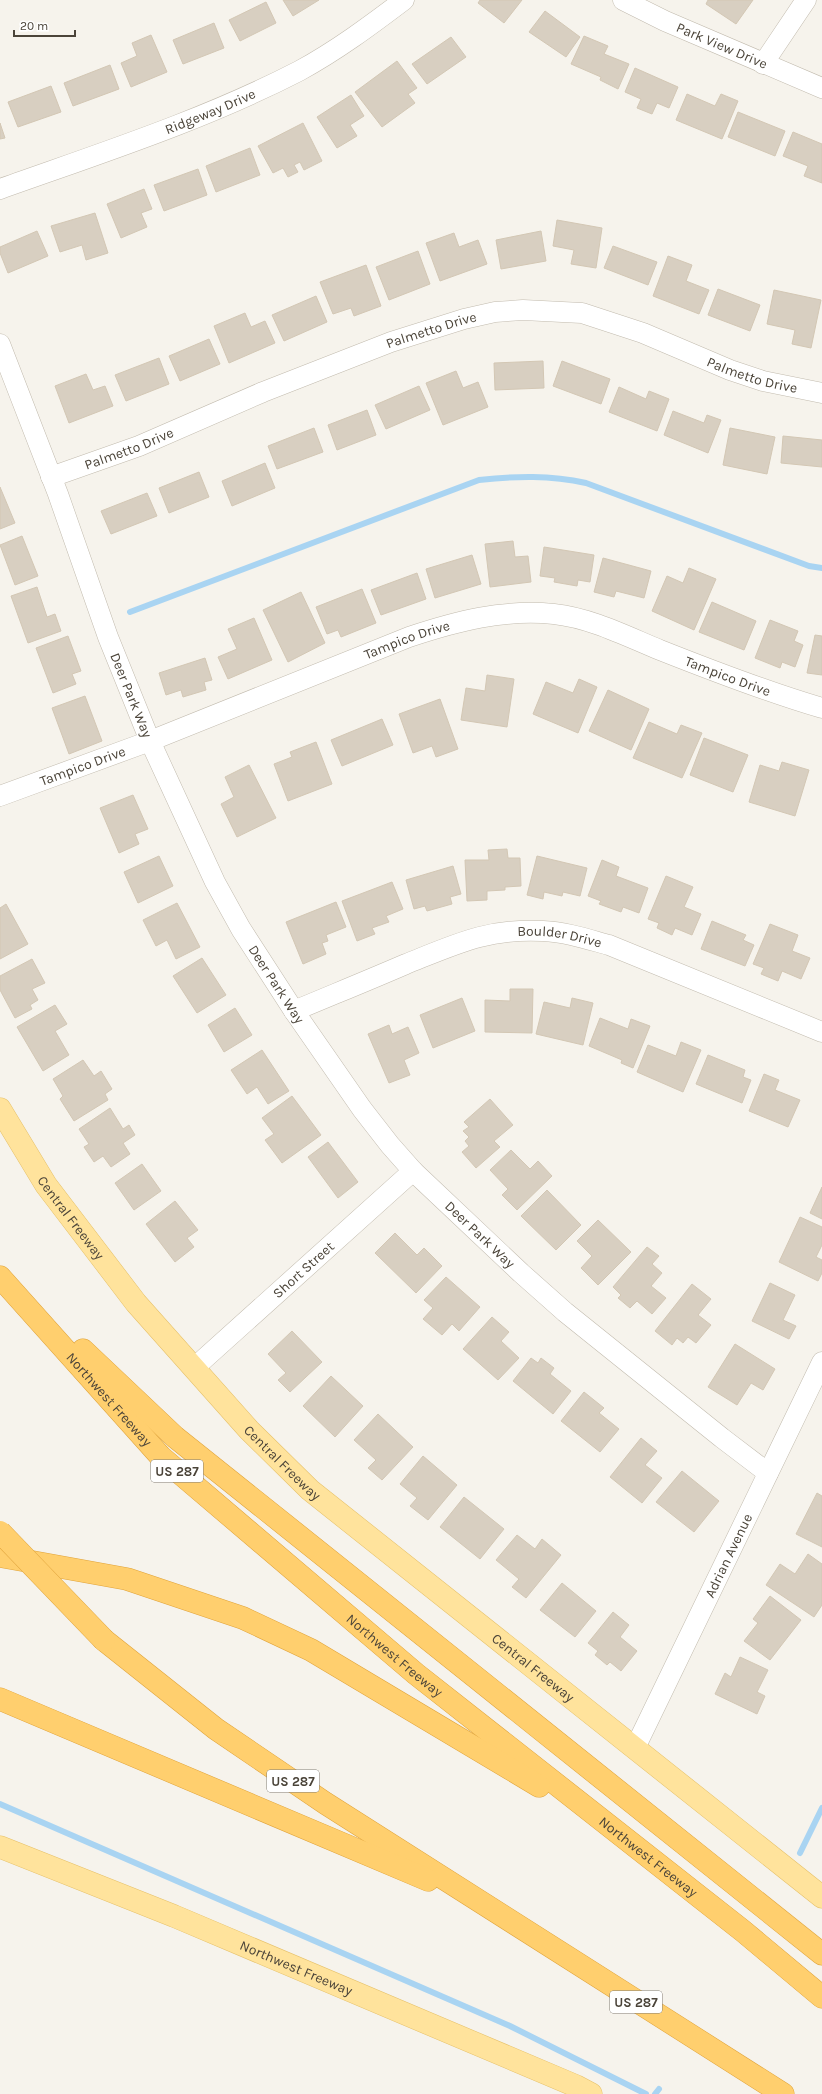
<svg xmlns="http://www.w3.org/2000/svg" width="822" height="2094" font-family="Karla,sans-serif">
<rect width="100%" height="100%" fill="#f6f3ec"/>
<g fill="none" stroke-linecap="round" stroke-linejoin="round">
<!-- stream -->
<path stroke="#a9d4f2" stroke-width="6" d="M 130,612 L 479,480 C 516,476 550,475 586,483 L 809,566 L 822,568
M 0,1804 L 510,2026 L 646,2094
M 800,1853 L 822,1808
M 655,2094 L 659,2089"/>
</g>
<!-- building -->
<path fill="#d8cfc1" stroke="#d3c7b4" d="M 283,0 L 319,0 L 293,16 Z
M 480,0 L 522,0 L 504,23 L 478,3 Z
M 708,0 L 753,0 L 736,24 L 706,4 Z
M 266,2 L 276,23 L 240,41 L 229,20 Z
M 545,11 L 580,37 L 566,57 L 529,32 Z
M 214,23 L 224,48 L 183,64 L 173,40 Z
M 151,35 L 167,72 L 131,87 L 121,63 L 137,56 L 132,43 Z
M 584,36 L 608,46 L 604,54 L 629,64 L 618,89 L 600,80 L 601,77 L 571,64 Z
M 451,37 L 466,57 L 427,84 L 412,64 Z
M 397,61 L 417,88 L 408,94 L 415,103 L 382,127 L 355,92 Z
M 110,65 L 119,89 L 73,106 L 64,83 Z
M 635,68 L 678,87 L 669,108 L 657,103 L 652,114 L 637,108 L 641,99 L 625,92 Z
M 51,86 L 61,112 L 18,127 L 8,102 Z
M 687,94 L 715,106 L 721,94 L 738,101 L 722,139 L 676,120 Z
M 351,95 L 364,116 L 350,125 L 357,136 L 337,148 L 317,117 Z
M 738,112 L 785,131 L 775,156 L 728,137 Z
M 0,123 L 5,138 L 0,139 Z
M 303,123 L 322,161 L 304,170 L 300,162 L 294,165 L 298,172 L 288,177 L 283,168 L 273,173 L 258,146 Z
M 793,132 L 822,144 L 822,183 L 804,176 L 808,166 L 783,156 Z
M 250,148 L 260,175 L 216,192 L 206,166 Z
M 198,169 L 207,195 L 164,211 L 154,185 Z
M 144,189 L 152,209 L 141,213 L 147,227 L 121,238 L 107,204 Z
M 95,213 L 108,253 L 86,260 L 82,245 L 60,252 L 51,226 Z
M 557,220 L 602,228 L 596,268 L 571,264 L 574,250 L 553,246 Z
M 37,231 L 48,256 L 8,273 L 0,253 L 0,247 Z
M 541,231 L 546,261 L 501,269 L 496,240 Z
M 454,233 L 459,247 L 478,240 L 487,264 L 440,281 L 426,243 Z
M 613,246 L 657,262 L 648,285 L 604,268 Z
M 418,251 L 430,284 L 389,300 L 376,267 Z
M 668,256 L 692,265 L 686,281 L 709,290 L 699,314 L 653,296 Z
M 366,265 L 381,306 L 354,316 L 351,308 L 333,314 L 320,282 Z
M 718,289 L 760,305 L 750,331 L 708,315 Z
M 774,290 L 821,300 L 811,348 L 792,344 L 795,330 L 767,324 Z
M 316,296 L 327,322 L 284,341 L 272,315 Z
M 245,313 L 251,327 L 265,321 L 275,343 L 229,363 L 214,326 Z
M 209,339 L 220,364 L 180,381 L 169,356 Z
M 159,358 L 169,384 L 126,401 L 115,375 Z
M 543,361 L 544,388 L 495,390 L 494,363 Z
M 562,361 L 610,379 L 601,404 L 553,386 Z
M 456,371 L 463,388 L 478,382 L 488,407 L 443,425 L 426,383 Z
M 86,374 L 93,390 L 105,386 L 113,406 L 69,423 L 55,386 Z
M 419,386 L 430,410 L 386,429 L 375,405 Z
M 619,387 L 646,399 L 649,391 L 669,399 L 657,431 L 609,412 Z
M 367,410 L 376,435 L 337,450 L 328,425 Z
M 673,411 L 704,423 L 707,415 L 721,420 L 708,453 L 664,435 Z
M 314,428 L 323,452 L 277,469 L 268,446 Z
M 730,428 L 775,437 L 767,474 L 723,465 Z
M 783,436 L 822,440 L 822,467 L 781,463 Z
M 265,463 L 275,488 L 232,506 L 222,481 Z
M 199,472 L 209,497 L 169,513 L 159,488 Z
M 0,487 L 15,523 L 0,529 Z
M 147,493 L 157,516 L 111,534 L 101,511 Z
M 22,536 L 38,576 L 15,585 L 0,545 Z
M 513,541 L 515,557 L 528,556 L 531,582 L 490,587 L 485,544 Z
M 544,547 L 594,555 L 590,582 L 578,580 L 577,586 L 554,582 L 555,578 L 540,576 Z
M 472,555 L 481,584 L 435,598 L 426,569 Z
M 603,558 L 651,571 L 644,598 L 616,591 L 614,597 L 594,592 Z
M 689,568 L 716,579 L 694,630 L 652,611 L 667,576 L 683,583 Z
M 417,573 L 426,599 L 381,615 L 371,590 Z
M 37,587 L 47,617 L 55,614 L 61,631 L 28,643 L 11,596 Z
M 362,589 L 376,623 L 341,637 L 338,630 L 327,634 L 316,607 Z
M 301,592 L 325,643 L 288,662 L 263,610 Z
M 712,602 L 756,621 L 744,650 L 699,632 Z
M 254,618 L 272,660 L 228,679 L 218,657 L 237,649 L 228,629 Z
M 770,620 L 798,631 L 794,641 L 803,645 L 795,667 L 782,662 L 780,668 L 755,658 Z
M 815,635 L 822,636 L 822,675 L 807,673 Z
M 68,636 L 81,671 L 72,674 L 76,684 L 53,693 L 36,648 Z
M 205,658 L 212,680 L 204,682 L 206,690 L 183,697 L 181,690 L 166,695 L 159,673 Z
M 487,675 L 514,679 L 507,727 L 461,720 L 466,688 L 485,691 Z
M 579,679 L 597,687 L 578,733 L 533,714 L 546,682 L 573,693 Z
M 608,690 L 649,709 L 631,750 L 589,731 Z
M 85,696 L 102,741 L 69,754 L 52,708 Z
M 440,699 L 458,749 L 436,757 L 432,746 L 413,753 L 399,714 Z
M 382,719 L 393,745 L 342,766 L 331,740 Z
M 649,722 L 677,734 L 681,725 L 702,733 L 682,778 L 633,758 Z
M 704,738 L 748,755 L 733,792 L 690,775 Z
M 316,742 L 332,784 L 288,801 L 274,764 L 292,757 L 290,752 Z
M 782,762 L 809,770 L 795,816 L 749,802 L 760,765 L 779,771 Z
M 249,765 L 276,818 L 237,837 L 221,804 L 234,797 L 225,777 Z
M 133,795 L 148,829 L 135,834 L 139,844 L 119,853 L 100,808 Z
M 507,849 L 508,858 L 520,858 L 521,886 L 505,887 L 505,890 L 487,891 L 487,900 L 467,901 L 465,860 L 489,860 L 488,850 Z
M 159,856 L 173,886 L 138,903 L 124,872 Z
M 537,856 L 587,868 L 580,896 L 563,892 L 562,896 L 544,892 L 543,899 L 527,895 Z
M 602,860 L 619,867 L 616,876 L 648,888 L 639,913 L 623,907 L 621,912 L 599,904 L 601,901 L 588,896 Z
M 453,866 L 461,894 L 450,897 L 452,904 L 427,911 L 425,906 L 414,909 L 406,880 Z
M 666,876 L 693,887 L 684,907 L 701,914 L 692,935 L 675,928 L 672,935 L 657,928 L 659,923 L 648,919 Z
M 392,882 L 403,909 L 386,916 L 389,922 L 372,928 L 375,934 L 357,941 L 342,901 Z
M 336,902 L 346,927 L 326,935 L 328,941 L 322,943 L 326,954 L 303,964 L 286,922 Z
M 177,903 L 200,947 L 176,959 L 167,940 L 156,946 L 143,920 Z
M 6,904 L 28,944 L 0,959 L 0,908 Z
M 712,921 L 746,935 L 743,940 L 754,945 L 745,966 L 701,949 Z
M 770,924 L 798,935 L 792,951 L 810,958 L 801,979 L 782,971 L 778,981 L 761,974 L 764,968 L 753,964 Z
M 202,958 L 226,995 L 197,1013 L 173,976 Z
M 32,959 L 45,983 L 32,989 L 38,1000 L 30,1005 L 32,1009 L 15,1018 L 0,990 L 0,976 Z
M 510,989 L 533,989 L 532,1033 L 485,1032 L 485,1000 L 510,1001 Z
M 462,998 L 475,1031 L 433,1048 L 420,1015 Z
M 572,998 L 593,1003 L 583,1045 L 536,1034 L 544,1002 L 570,1008 Z
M 55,1005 L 67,1024 L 55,1031 L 69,1055 L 43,1071 L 17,1027 Z
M 235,1008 L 252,1035 L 224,1052 L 208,1025 Z
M 600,1018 L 628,1029 L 631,1019 L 650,1026 L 633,1068 L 621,1063 L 622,1060 L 589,1046 Z
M 389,1025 L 392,1034 L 408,1027 L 419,1053 L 404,1060 L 410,1075 L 389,1083 L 368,1034 Z
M 681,1042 L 701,1050 L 683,1092 L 637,1072 L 648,1045 L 676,1056 Z
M 262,1050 L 289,1091 L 268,1104 L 257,1087 L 247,1094 L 231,1070 Z
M 708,1055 L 745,1070 L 743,1077 L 751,1080 L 742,1103 L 696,1084 Z
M 83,1060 L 94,1076 L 101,1071 L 112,1089 L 105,1094 L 108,1100 L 74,1121 L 60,1099 L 63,1096 L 53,1079 Z
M 764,1074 L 779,1080 L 775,1090 L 800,1100 L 788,1127 L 749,1111 Z
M 292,1096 L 321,1135 L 282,1163 L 265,1140 L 274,1134 L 262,1118 Z
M 490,1099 L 513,1125 L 494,1141 L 500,1147 L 476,1168 L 462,1152 L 469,1146 L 465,1141 L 469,1137 L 463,1131 L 469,1127 L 464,1122 Z
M 110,1108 L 123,1129 L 129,1125 L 135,1135 L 123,1143 L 130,1154 L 111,1167 L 103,1156 L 94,1162 L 84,1147 L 89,1144 L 79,1129 Z
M 328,1142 L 358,1182 L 338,1198 L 308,1157 Z
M 511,1150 L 530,1169 L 538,1161 L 552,1176 L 517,1210 L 502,1195 L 508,1189 L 490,1170 Z
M 142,1164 L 161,1191 L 134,1210 L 115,1183 Z
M 822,1187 L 822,1219 L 810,1213 Z
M 547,1190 L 581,1225 L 556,1250 L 521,1216 Z
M 175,1201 L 198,1230 L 187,1238 L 194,1247 L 175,1262 L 146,1224 Z
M 800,1217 L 822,1227 L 822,1245 L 816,1257 L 822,1260 L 822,1273 L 818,1281 L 779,1262 Z
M 598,1220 L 631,1252 L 598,1285 L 581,1268 L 592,1256 L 577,1241 Z
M 395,1233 L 417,1255 L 424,1248 L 442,1266 L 416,1293 L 375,1253 Z
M 647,1247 L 659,1256 L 652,1264 L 662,1273 L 651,1286 L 666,1298 L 652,1314 L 637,1301 L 630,1308 L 618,1298 L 621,1295 L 613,1287 Z
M 446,1277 L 480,1307 L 459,1331 L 452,1324 L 442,1335 L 423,1319 L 433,1308 L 424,1300 Z
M 770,1283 L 795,1295 L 783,1320 L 796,1326 L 789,1339 L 752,1321 Z
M 692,1284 L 711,1299 L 698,1315 L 711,1325 L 696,1343 L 688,1337 L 683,1343 L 677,1338 L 672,1345 L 655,1331 Z
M 492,1317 L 509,1332 L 501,1341 L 519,1358 L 498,1380 L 463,1349 Z
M 292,1331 L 322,1362 L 290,1392 L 278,1380 L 286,1373 L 268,1354 Z
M 735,1344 L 775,1369 L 763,1390 L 751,1383 L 737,1405 L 708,1387 Z
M 531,1358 L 538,1363 L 541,1358 L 554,1368 L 550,1374 L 571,1391 L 553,1414 L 513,1381 Z
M 331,1376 L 363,1406 L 335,1437 L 303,1406 Z
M 584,1392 L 604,1408 L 599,1413 L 619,1429 L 600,1452 L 561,1421 Z
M 378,1414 L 413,1447 L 382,1480 L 368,1468 L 376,1460 L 354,1440 Z
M 641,1438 L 657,1451 L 645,1465 L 662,1478 L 642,1503 L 610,1477 Z
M 423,1456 L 457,1485 L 428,1520 L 410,1506 L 417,1498 L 400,1484 Z
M 682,1471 L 719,1501 L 694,1532 L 656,1502 Z
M 817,1493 L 822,1496 L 822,1547 L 796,1534 Z
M 464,1497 L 504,1529 L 480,1559 L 440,1527 Z
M 517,1535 L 535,1549 L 542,1539 L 561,1555 L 526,1598 L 512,1587 L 519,1579 L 496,1560 Z
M 808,1554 L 822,1564 L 822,1605 L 814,1617 L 766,1585 L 780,1564 L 795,1574 Z
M 562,1583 L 596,1611 L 575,1637 L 540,1610 Z
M 770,1596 L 801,1620 L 770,1660 L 744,1641 L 758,1623 L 753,1619 Z
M 613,1612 L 629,1625 L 620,1637 L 637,1651 L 621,1671 L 610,1662 L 607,1665 L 595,1655 L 598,1651 L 588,1643 Z
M 740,1657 L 768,1670 L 757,1692 L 765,1696 L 757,1714 L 715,1694 L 725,1673 L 731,1677 Z"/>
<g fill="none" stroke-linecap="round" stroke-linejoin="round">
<defs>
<g id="minor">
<path id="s1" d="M 623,0 L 665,21 L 822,88"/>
<path d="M 763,64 L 806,0"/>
<path id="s2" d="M 0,189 C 101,153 204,120 299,71 C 336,51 371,25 404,0"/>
<path id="s3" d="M 0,344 L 58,494 L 108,637 L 150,741 L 215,882 L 241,929 L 294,1011 L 362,1109 L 390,1145 L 413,1171 L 521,1273 L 565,1312 L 722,1438 L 768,1473"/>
<path id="s4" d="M 51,477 L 139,446 L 263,392 L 391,342 L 464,319 L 495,312 L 523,310 L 582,313 L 643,333 L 730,370 L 763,381 L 822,393"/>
<path id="s5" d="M 0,796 L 150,741 L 409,637 C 457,621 503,609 554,614 C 591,618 626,636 660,650 C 713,671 767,692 822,708"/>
<path id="s6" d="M 294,1011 C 332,995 369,980 406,964 C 456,944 488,928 543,931 C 566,932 587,939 609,945 L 822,1032"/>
<path id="s7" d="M 194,1368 L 413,1171"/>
<path id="s8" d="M 635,1748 L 822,1362"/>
</g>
<g id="major">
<path id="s9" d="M 0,1109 L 46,1185 L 136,1303 L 249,1430 L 310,1490 L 822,1897"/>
<path id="s10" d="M 0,1847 L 174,1916 L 576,2086 L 591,2094"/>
</g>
<g id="highway">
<path id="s11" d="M 0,1277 L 161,1457 L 416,1674 L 743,1931 L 822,1997"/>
<path d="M 83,1350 L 175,1437 L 822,1954"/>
<path d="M 0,1556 L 127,1579 L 243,1618 L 311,1650 L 539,1786"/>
<path d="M 104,1640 L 216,1729 L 325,1803 L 783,2094"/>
<path d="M 0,1699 L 428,1880"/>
</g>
</defs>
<!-- minor casing -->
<use href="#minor" stroke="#c2bbae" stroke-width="21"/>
<!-- major casing -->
<use href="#major" stroke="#e6c16a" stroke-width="23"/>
<!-- highway casing -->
<use href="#highway" stroke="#e0a43c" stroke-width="23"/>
<!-- minor -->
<use href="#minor" stroke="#fff" stroke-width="20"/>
<!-- major -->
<use href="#major" stroke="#ffe39c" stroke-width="22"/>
<!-- highway -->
<use href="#highway" stroke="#ffcf6e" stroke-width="22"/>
<defs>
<path id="highway-bridge" d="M 0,1532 L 104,1640"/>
</defs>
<!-- highway-bridge casing -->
<use href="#highway-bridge" stroke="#e0a43c" stroke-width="23" stroke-linecap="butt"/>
<!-- highway-bridge -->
<use href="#highway-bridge" stroke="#ffcf6e" stroke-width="22"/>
</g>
<g text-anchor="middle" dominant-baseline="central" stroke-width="4" stroke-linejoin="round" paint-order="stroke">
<!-- shield labels -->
<g fill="#fff" stroke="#817c74" stroke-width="1">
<rect x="151" y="1460" width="52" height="22" rx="3"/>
<rect x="267" y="1770" width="52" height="22" rx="3"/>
<rect x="610" y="1991" width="52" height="22" rx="3"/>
</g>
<g font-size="13" font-weight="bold" fill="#4b4439">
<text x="177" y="1471">US 287</text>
<text x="293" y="1781">US 287</text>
<text x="636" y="2002">US 287</text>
</g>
<!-- street labels -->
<g font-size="14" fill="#4b4439" stroke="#fff">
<text stroke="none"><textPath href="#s1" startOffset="109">Park View Drive</textPath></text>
<text stroke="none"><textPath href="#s2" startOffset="224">Ridgeway Drive</textPath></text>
<text stroke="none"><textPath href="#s4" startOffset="408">Palmetto Drive</textPath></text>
<text stroke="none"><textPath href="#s4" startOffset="743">Palmetto Drive</textPath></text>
<text stroke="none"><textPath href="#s4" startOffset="83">Palmetto Drive</textPath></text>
<text stroke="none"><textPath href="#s5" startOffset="436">Tampico Drive</textPath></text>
<text stroke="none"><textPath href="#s5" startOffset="772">Tampico Drive</textPath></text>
<text stroke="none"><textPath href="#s3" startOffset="375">Deer Park Way</textPath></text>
<text stroke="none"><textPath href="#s5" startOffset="88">Tampico Drive</textPath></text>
<text stroke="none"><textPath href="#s6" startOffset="281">Boulder Drive</textPath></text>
<text stroke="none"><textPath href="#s3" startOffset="699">Deer Park Way</textPath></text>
<text stroke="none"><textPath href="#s9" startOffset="130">Central Freeway</textPath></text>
<text stroke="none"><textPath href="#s3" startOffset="1023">Deer Park Way</textPath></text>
<text stroke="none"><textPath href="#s7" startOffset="147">Short Street</textPath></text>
<text stroke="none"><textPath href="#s11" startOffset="164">Northwest Freeway</textPath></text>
<text stroke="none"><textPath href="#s9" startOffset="454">Central Freeway</textPath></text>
<text stroke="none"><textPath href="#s8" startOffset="214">Adrian Avenue</textPath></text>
<text stroke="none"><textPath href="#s11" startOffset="548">Northwest Freeway</textPath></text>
<text stroke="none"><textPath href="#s9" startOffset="778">Central Freeway</textPath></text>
<text stroke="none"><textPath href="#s11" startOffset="872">Northwest Freeway</textPath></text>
<text stroke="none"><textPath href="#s10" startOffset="320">Northwest Freeway</textPath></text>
</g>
</g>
<!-- scale -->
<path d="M14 30v6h61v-6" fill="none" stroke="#4b4439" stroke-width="2"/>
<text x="20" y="30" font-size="12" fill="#4b4439" stroke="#ffffff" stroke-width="3" paint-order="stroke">20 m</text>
</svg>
